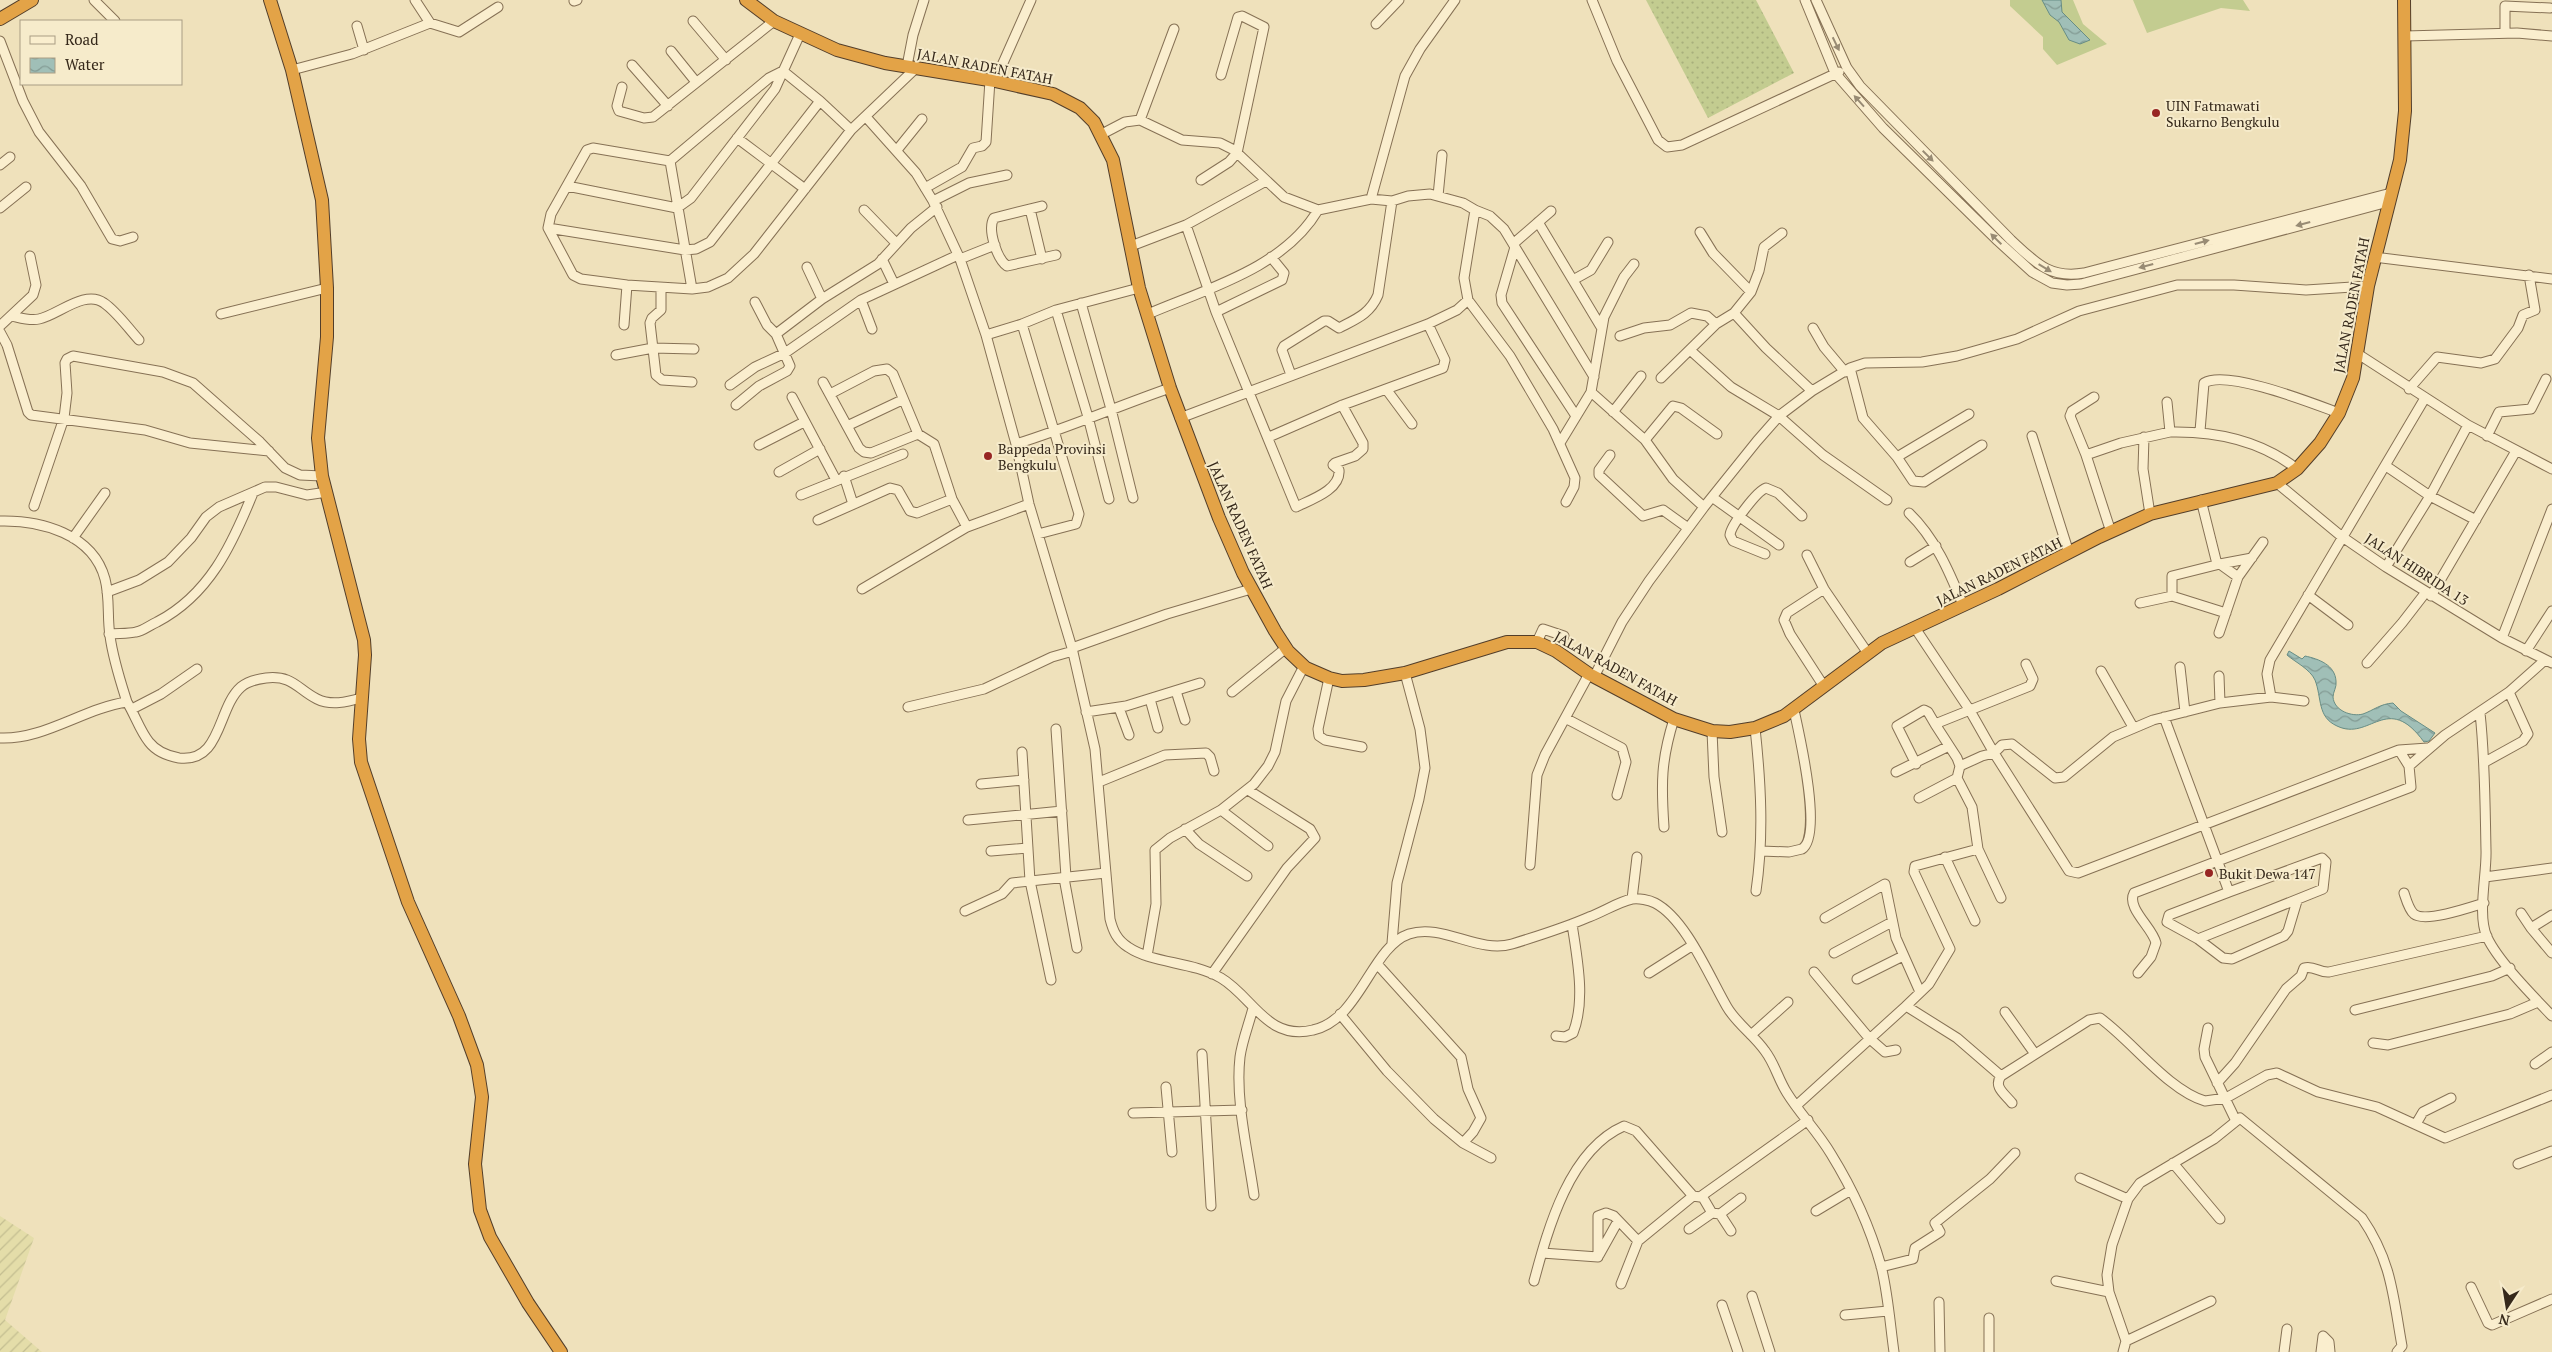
<svg xmlns="http://www.w3.org/2000/svg" width="2552" height="1352" font-family="'PT Serif',serif">
<defs>
<pattern id="farmland-furrows" width="10" height="10" patternUnits="userSpaceOnUse" patternTransform="scale(1.25)"><rect width="10" height="10" fill="#e4dda9"/><path d="M-1 1l2-2M0 10L10 0M9 11l2-2" fill="none" stroke="#c4be91"/></pattern>
<pattern id="grass-dots" width="8" height="8" patternUnits="userSpaceOnUse" patternTransform="scale(1.25)"><rect width="8" height="8" fill="#c3cc90"/><path d="M2 2h.1M6 6h.1" fill="none" stroke="#a8af7c" stroke-width="1.8" stroke-linecap="round"/></pattern>
<pattern id="water-waves" width="16" height="10" patternUnits="userSpaceOnUse" patternTransform="scale(1.25)"><rect width="16" height="10" fill="#a0bfb7"/><path d="M0 5q4-4 8 0t8 0" fill="none" stroke="#839b94"/></pattern>
</defs>
<rect width="100%" height="100%" fill="#efe1bb"/>
<!-- farmland -->
<path fill="url(#farmland-furrows)" d="M 0,1216 L 34,1238 L 5,1320 L 42,1352 L 0,1352 Z"/>
<!-- grass -->
<path fill="url(#grass-dots)" d="M 1646,0 L 1756,0 L 1794,73 L 1708,118 Z"/>
<!-- garden -->
<path fill="#c3cc90" d="M 2010,0 L 2073,0 L 2083,24 L 2107,44 L 2057,65 L 2043,49 L 2043,37 L 2010,6 Z
M 2133,0 L 2243,0 L 2250,11 L 2221,8 L 2147,33 Z"/>
<!-- water -->
<path fill="url(#water-waves)" stroke="#678d85" d="M 2042,0 L 2061,0 L 2062,12 L 2090,40 L 2080,44 L 2069,40 L 2059,22 L 2050,15 Z
M 2289,651 L 2302,659 L 2305,656 C 2319,659 2335,665 2336,681 C 2337,687 2333,692 2333,697 C 2334,711 2352,717 2363,714 C 2374,710 2380,704 2393,703 L 2401,711 L 2435,733 L 2429,741 L 2424,742 C 2387,691 2370,742 2337,726 C 2317,717 2322,698 2315,680 C 2310,669 2295,662 2287,655 Z"/>
<g fill="none" stroke-linecap="round" stroke-linejoin="round">
<defs>
<path id="minor" d="M 94,0 L 115,21
M 415,0 L 430,23
M 1592,0 L 1617,61 L 1658,140 L 1667,147 L 1682,145 L 1839,72
M 1805,0 L 1835,73 L 1883,128 L 1998,241 L 2032,272 L 2052,283 L 2067,285 L 2081,284 L 2388,202
M 1816,0 L 1847,68 L 1860,86 L 2011,240 C 2035,262 2049,279 2084,273 L 2391,193
M 574,1 L 577,0
M 693,21 L 726,60
M 1376,24 L 1399,0
M 357,26 L 364,50
M 2505,33 L 2505,6 L 2550,8
M 2405,36 L 2517,33 L 2552,36
M 0,41 L 23,101 L 39,132 L 81,186 L 112,239 L 120,241 L 133,237
M 671,51 L 696,82
M 632,65 L 668,106
M 907,66 L 913,35 L 924,0
M 292,70 L 352,54 L 430,23 L 459,32 L 498,7
M 995,81 L 1031,0
M 622,87 L 617,106 L 619,111 L 644,118 L 653,117 L 774,21
M 866,117 L 916,173 L 933,201 L 960,259 L 986,335 L 1016,444 L 1029,504 L 1072,648 L 1095,749 L 1110,919 C 1113,931 1117,940 1128,947 C 1153,964 1191,961 1221,978 C 1253,997 1267,1041 1313,1030 C 1360,1020 1371,947 1409,934 C 1443,923 1478,954 1512,944 C 1538,936 1564,928 1589,917 C 1603,912 1618,902 1632,899 C 1639,898 1649,900 1655,903 C 1686,919 1710,978 1727,1007 C 1737,1024 1754,1035 1765,1051 C 1775,1064 1778,1079 1787,1093 C 1800,1114 1818,1132 1831,1154 C 1852,1188 1870,1227 1881,1266 C 1888,1293 1890,1324 1894,1352
M 1140,120 L 1174,29
M 1102,134 L 1125,122 L 1140,120 L 1182,140 L 1220,143 L 1234,150 L 1284,197 L 1318,210 L 1371,199 L 1405,76 L 1420,49 L 1455,0
M 737,138 L 805,189
M 897,150 L 922,119
M 670,161 L 593,148 L 587,150 L 551,214 L 548,228 L 573,275 L 581,279 L 627,285 L 692,289 L 708,287 L 728,278 L 754,254 L 851,130 L 916,68
M 0,165 L 10,157
M 1201,180 L 1229,162 L 1237,153 L 1264,27 L 1242,16 L 1238,17 L 1221,75
M 567,186 L 677,208 L 691,198 L 775,89 L 800,34
M 925,188 L 962,167 L 973,148 L 982,146 L 986,142 L 990,80
M 1438,196 L 1442,155
M 933,201 L 969,183 L 1007,175
M 1042,206 L 994,218 C 987,229 997,259 1007,266 L 1056,255
M 0,208 L 26,187
M 1030,209 L 1042,259
M 864,210 L 896,243
M 1475,210 L 1490,216 L 1504,229 L 1594,377
M 1538,222 L 1601,327
M 1186,225 L 1216,312 L 1296,507 C 1310,500 1341,490 1339,470 L 1333,465 L 1335,463 L 1355,456 L 1363,449 L 1363,443 L 1342,405
M 548,228 L 685,250 L 696,249 L 710,242 L 820,101
M 1700,232 L 1713,253 L 1751,292
M 1782,233 L 1764,247 L 1759,271 L 1751,292 L 1734,313 L 1766,348 L 1812,391
M 1513,244 L 1551,211
M 1131,246 L 1186,225 L 1266,181
M 1515,247 L 1501,295 L 1502,303 L 1576,416
M 2374,257 L 2552,279
M 882,259 L 894,284
M 960,259 L 995,245
M 807,267 L 822,299
M 1573,280 L 1591,270 L 1608,242
M 661,288 L 661,310 L 652,318 L 650,323 L 656,375 L 662,380 L 692,382
M 692,289 L 670,161 L 769,78 L 783,71 L 820,101 L 851,130
M 861,300 L 872,329
M 1468,300 L 1510,356 L 1553,429 L 1575,478 L 1574,487 L 1566,502
M 1081,303 L 1111,409 L 1133,498
M 1056,310 L 1088,417 L 1109,499
M 1216,312 L 1282,280 L 1284,273 L 1271,257
M 221,314 L 327,288
M 1148,314 C 1206,289 1284,268 1318,210
M 12,316 C 21,318 30,321 39,319 C 58,315 85,289 104,303 C 117,312 128,328 139,340
M 1022,324 L 1079,514 L 1076,524 L 1038,534
M 624,325 L 627,285
M 0,326 L 33,295 L 36,285 L 30,256
M 1813,328 L 1824,347 L 1845,372
M 0,332 L 7,345 L 28,412 L 31,415 L 145,430 L 190,443 L 269,451
M 776,334 L 822,299 L 878,264 L 911,228 L 937,207
M 986,335 L 1022,324 L 1056,310 L 1139,288
M 1620,336 L 1644,328 L 1670,325 L 1691,313 L 1707,316 L 1716,324
M 1690,350 L 1731,387 L 1779,416 L 1823,455 L 1887,500
M 2358,354 L 2468,425 L 2552,469
M 616,355 L 653,348 L 694,349
M 1850,368 L 1863,418 L 1897,457 L 1913,481 L 1924,482 L 1982,445
M 1291,375 L 1282,350 L 1284,346 L 1324,321 L 1328,321 L 1339,328 C 1356,319 1370,314 1378,295 L 1392,201
M 1661,378 L 1716,324 L 1734,313
M 823,382 L 859,448 L 864,452 L 871,453 L 918,434 L 934,444 L 952,499 L 967,527
M 730,385 L 755,367 L 785,353 L 861,300 L 958,255
M 1386,389 L 1412,424
M 2409,389 L 2437,357 L 2481,363 L 2495,359 L 2518,328 L 2523,315 L 2535,310 L 2529,275
M 1591,392 L 1645,440 L 1673,479 L 1704,507
M 830,394 L 874,371 L 887,369 L 893,374 L 918,434
M 792,397 L 836,480
M 2094,397 L 2072,411 L 2070,416 L 2086,455 L 2111,532
M 736,405 L 759,386 L 787,371 L 790,366 L 776,334 L 767,325 L 755,302
M 1613,412 L 1641,376
M 1180,418 L 1428,324 L 1457,310 L 1468,300 L 1464,278 L 1475,210 L 1463,203 L 1430,194 L 1408,196 L 1392,201 L 1371,199
M 2468,425 L 2430,496 L 2476,520
M 847,426 L 902,400
M 2200,431 L 2204,383 C 2227,369 2314,404 2339,413
M 2170,432 C 2216,431 2260,440 2297,469
M 2032,436 L 2069,553
M 2487,436 L 2499,412 L 2531,409 L 2546,379
M 1269,437 L 1340,406 L 1443,368 L 1445,360 L 1428,324
M 2144,437 L 2143,469 L 2150,514
M 1645,440 L 1673,406 L 1681,408 L 1717,434
M 1560,443 L 1591,392 L 1604,317 L 1624,277 L 1634,264
M 1016,444 C 1068,428 1118,406 1170,388
M 759,445 L 804,422
M 1610,455 L 1599,470 L 1599,475 L 1643,516 L 1663,510 L 1688,528
M 2086,455 L 2121,443 L 2170,432 L 2167,402
M 1897,457 L 1969,414
M 779,472 L 820,449
M 844,476 L 853,504
M 2277,483 L 2341,536 L 2386,567 L 2502,638 L 2552,663
M 801,495 L 903,454
M 1712,497 L 1779,545
M 2201,500 L 2217,564
M 34,506 L 64,418 L 67,393 L 65,363 L 67,359 L 73,356 L 163,372 L 193,383 L 260,442 L 285,468 L 300,475 L 322,476
M 1909,513 C 1935,538 1949,571 1963,605
M 818,520 L 890,488 L 898,490 L 910,511 L 917,513 L 952,499
M 0,521 C 41,520 93,534 105,579 C 110,598 107,617 110,636 C 113,659 120,680 127,702
M 73,538 L 105,493
M 1765,554 L 1733,541 L 1730,535 C 1731,525 1757,491 1766,488 L 1778,493 L 1802,516
M 1807,555 L 1824,589 L 1867,652
M 1910,562 L 1936,546
M 2220,564 L 2252,558
M 2386,567 L 2430,496 L 2386,466
M 862,589 L 967,527 L 1029,504
M 107,592 L 139,580 L 168,562 L 191,538 L 206,517 L 219,507 L 265,487 L 276,487 L 307,495 L 327,492
M 2308,595 L 2348,625
M 2431,596 L 2516,451
M 2140,603 L 2172,596
M 2226,613 L 2172,596 L 2172,576 L 2220,564 L 2238,577
M 1915,628 L 1969,709 L 1994,753 L 2002,745 L 2012,744 L 2055,778 L 2064,777 L 2113,737 L 2153,720 L 2220,703 L 2271,697 L 2304,701
M 2219,633 L 2238,577 L 2263,542
M 109,634 C 118,633 128,634 136,632 C 143,631 150,625 157,622 C 209,595 232,545 253,493
M 2502,638 L 2552,509
M 1537,642 L 1543,629 L 1564,636
M 1072,648 L 1167,614 L 1251,589
M 2526,651 L 2552,611
M 2367,663 L 2402,623 L 2426,592
M 2180,667 L 2185,712
M 2101,671 L 2133,727
M 2219,676 L 2220,703
M 1594,677 L 1622,622 L 1649,581 L 1704,507 L 1757,441 L 1779,416 L 1812,391 L 1850,368 L 1865,363 L 1922,362 L 1957,356 L 2017,339 L 2079,311 L 2177,285 L 2234,285 L 2306,290 L 2368,286
M 1329,678 L 1318,729 L 1319,736 L 1325,740 L 1362,747
M 1823,685 L 1790,634 L 1784,620 L 1787,613 L 1824,589
M 1176,691 L 1185,720
M 1232,692 L 1286,648
M 2271,697 L 2267,674 L 2270,660 L 2425,398
M 1150,699 L 1158,728
M 908,707 L 984,689 L 1052,657 L 1073,651
M 1119,708 L 1129,735
M 132,709 L 161,694 L 197,669
M 1086,712 L 1126,706 L 1200,683
M 2480,713 C 2485,758 2485,804 2486,850 C 2487,873 2477,915 2487,937 C 2498,961 2533,996 2552,1016
M 2164,717 L 2229,892 L 2322,858 L 2326,862 L 2323,889 L 2198,939
M 1565,718 L 1622,748 L 1626,762 L 1617,795
M 1755,728 C 1761,783 1764,837 1756,891
M 1056,729 L 1066,877
M 1712,731 L 1714,777 L 1722,832
M 0,738 C 44,740 84,708 127,702 C 135,715 140,731 149,742 C 156,751 168,756 179,758 C 222,763 217,708 241,687 C 248,681 258,679 266,678 C 293,675 297,689 317,699 C 331,706 347,702 361,698
M 2399,750 L 2428,748
M 1022,752 L 1030,881 L 1051,980
M 2485,762 L 2523,741 L 2528,734 L 2509,692
M 1916,764 L 1897,726 L 1924,710 L 1928,712 L 1935,724
M 1960,766 L 1982,756 L 1994,753 L 2069,871 L 2078,873 L 2399,750 L 2409,766 L 2411,787 L 2134,893 C 2126,908 2153,928 2156,943 L 2151,957 L 2138,973
M 2409,766 L 2445,735 L 2509,692 L 2545,660
M 1896,772 L 1949,746
M 1099,782 L 1165,755 L 1206,753 L 1210,757 L 1214,771
M 981,784 L 1024,780
M 1919,798 L 1957,778
M 1221,810 L 1268,846
M 968,820 L 1062,811
M 1664,827 C 1661,784 1661,760 1674,719
M 1185,829 L 1199,844 L 1247,876
M 991,851 L 1028,848
M 1761,851 L 1789,852 L 1802,849 C 1823,836 1799,733 1794,710
M 1945,857 L 1975,921
M 1530,865 L 1537,775 L 1545,755 L 1589,674
M 2485,877 L 2552,868
M 1064,878 L 1077,948
M 2229,892 L 2169,915 L 2167,922 L 2198,939 L 2223,958 L 2232,959 L 2284,936 L 2288,931 L 2297,901
M 2404,893 C 2406,899 2409,910 2414,914 C 2425,923 2471,907 2484,903
M 2001,898 L 1978,849 L 1972,807 L 1957,778 L 1960,766 L 1957,758 L 1935,724 L 2030,686 L 2033,679 L 2026,664
M 1632,899 L 1637,857
M 965,911 L 1002,894 L 1012,883 L 1106,873
M 2521,913 L 2531,928
M 2552,915 L 2531,928 L 2552,953
M 1825,918 L 1885,884 L 1896,938 L 1920,992
M 1392,943 L 1397,883 L 1419,799 L 1425,768 L 1420,729 L 1405,673
M 1834,953 L 1892,922
M 1147,956 L 1156,904 L 1155,850 L 1170,838 L 1221,810 L 1254,784 L 1268,766 L 1275,752 L 1286,701 L 1304,666
M 1378,965 L 1461,1057 L 1468,1089 L 1481,1118 L 1473,1132 L 1463,1143
M 1814,972 L 1869,1038 L 1885,1052 L 1896,1050
M 1649,973 L 1693,945
M 1212,974 L 1287,868 L 1315,838 L 1310,829 L 1248,790
M 1857,979 L 1903,956
M 1906,1006 L 1929,984 L 1950,949 L 1914,872 L 1915,866 L 1978,849
M 1253,1008 C 1249,1024 1242,1041 1240,1057 C 1235,1100 1248,1152 1254,1195
M 2355,1010 L 2492,976 L 2510,968
M 2005,1012 L 2035,1054
M 1340,1014 L 1387,1071 L 1434,1119 L 1463,1143 L 1491,1158
M 2208,1028 L 2204,1049 L 2205,1057 L 2236,1121
M 1751,1035 L 1788,1002
M 1556,1036 L 1565,1037 L 1573,1033 C 1586,1000 1577,958 1572,924
M 2373,1043 L 2388,1045 L 2510,1014 L 2538,1002
M 1202,1054 L 1211,1206
M 2535,1064 L 2552,1052
M 2217,1083 L 2235,1063 L 2286,989 L 2301,976 L 2304,968 C 2314,965 2319,973 2329,972 L 2487,936
M 1166,1087 L 1172,1152
M 2012,1103 C 2005,1094 1993,1087 2001,1076 L 2089,1020 L 2100,1018 C 2132,1041 2168,1090 2205,1101 L 2226,1098 L 2267,1075 L 2277,1073 L 2318,1092 L 2377,1107 L 2445,1138 L 2552,1095
M 1797,1105 L 1906,1006 L 1957,1038 L 2001,1076
M 1133,1113 L 1242,1110
M 2416,1124 L 2423,1112 L 2451,1098
M 2173,1163 L 2220,1219
M 2518,1164 L 2552,1151
M 2080,1178 L 2128,1199
M 1816,1211 L 1851,1190
M 1712,1213 L 1720,1214 L 1741,1198
M 1720,1214 L 1731,1231
M 1689,1229 L 1712,1213 L 1702,1196
M 1542,1253 L 1598,1257 L 1598,1216 L 1606,1213 L 1614,1216 L 1638,1241 L 1693,1196
M 1599,1255 L 1618,1221
M 1881,1267 L 1913,1259 L 1915,1248 L 1940,1232 L 1935,1223 L 1990,1179 L 2015,1153
M 1534,1281 C 1548,1229 1569,1150 1624,1126 L 1636,1131 L 1693,1196 L 1700,1197 L 1808,1120
M 2056,1281 L 2109,1292
M 1621,1284 L 1638,1241
M 2471,1287 L 2488,1323 L 2492,1325 L 2552,1299
M 1752,1296 L 1770,1352
M 1939,1302 L 1940,1352
M 1722,1305 L 1738,1352
M 1845,1315 L 1888,1311
M 1989,1318 L 1989,1352
M 2126,1341 L 2211,1301
M 2123,1352 L 2126,1341 L 2109,1292 L 2107,1275 L 2112,1245 L 2128,1199 L 2140,1183 L 2214,1139 L 2240,1118 L 2362,1218 C 2392,1262 2393,1296 2402,1346 L 2397,1352
M 2284,1352 L 2287,1329
M 2321,1352 L 2323,1336 L 2329,1342 L 2330,1352"/>
<path id="highway" d="M 270,0 L 292,70 L 322,200 L 327,288 L 327,337 L 318,438 L 322,476 L 364,640 L 365,655 L 359,739 L 361,762 L 408,902 L 459,1016 L 477,1065 L 482,1097 L 475,1164 L 480,1210 L 490,1237 L 528,1303 L 561,1352
M 746,0 L 774,21 L 837,50 L 885,63 L 995,81 L 1053,94 L 1080,108 L 1094,122 L 1113,160 L 1139,288 L 1170,388 L 1219,518 L 1243,573 L 1275,631 L 1288,651 L 1306,668 L 1329,678 L 1342,681 L 1364,680 L 1405,673 L 1507,642 L 1537,642 L 1556,651 L 1589,674 L 1674,719 L 1712,731 L 1730,732 L 1755,728 L 1784,716 L 1882,643 L 1998,589 L 2099,537 L 2150,514 L 2277,483 L 2297,469 L 2320,443 L 2339,413 L 2353,378 L 2368,286 L 2400,160 L 2405,111 L 2404,0
M 0,19 L 32,0"/>
</defs>
<!-- minor casing -->
<use href="#minor" stroke="#867155" stroke-width="11"/>
<!-- highway casing -->
<use href="#highway" stroke="#533e2a" stroke-width="14"/>
<!-- minor -->
<use href="#minor" stroke="#faeece" stroke-width="9"/>
<!-- highway -->
<use href="#highway" stroke="#e3a347" stroke-width="12"/>
</g>
<!-- one-way arrows -->
<defs><path id="oneway-solid" d="M-6-.8H1V-3.2L6.5 0L1 3.2V.8H-6Z" transform="scale(1.25)"/></defs>
<g fill="#988b74">
<use href="#oneway-solid" transform="translate(1836 44) rotate(64)"/>
<use href="#oneway-solid" transform="translate(1859 101) rotate(-132)"/>
<use href="#oneway-solid" transform="translate(1928 156) rotate(45)"/>
<use href="#oneway-solid" transform="translate(2303 224) rotate(165)"/>
<use href="#oneway-solid" transform="translate(1996 239) rotate(-136)"/>
<use href="#oneway-solid" transform="translate(2202 242) rotate(-15)"/>
<use href="#oneway-solid" transform="translate(2146 266) rotate(165)"/>
<use href="#oneway-solid" transform="translate(2045 268) rotate(31)"/>
</g>
<!-- markers -->
<g fill="#972623" stroke="#f6ebcb" stroke-width="2">
<circle cx="2156" cy="113" r="5"/>
<circle cx="988" cy="456" r="5"/>
<circle cx="2209" cy="873" r="5"/>
</g>
<g text-anchor="middle" dominant-baseline="central" stroke-width="4" stroke-linejoin="round" paint-order="stroke">
<!-- street labels -->
<g font-size="14" fill="#35281a" stroke="#f6ebcb">
<text transform="translate(985 66) rotate(11)">JALAN RADEN FATAH</text>
<text transform="translate(2351 305) rotate(-79)">JALAN RADEN FATAH</text>
<text transform="translate(1241 525) rotate(66)">JALAN RADEN FATAH</text>
<text transform="translate(2417 569) rotate(33)">JALAN HIBRIDA 13</text>
<text transform="translate(1999 571) rotate(-26)">JALAN RADEN FATAH</text>
<text transform="translate(1616 668) rotate(29)">JALAN RADEN FATAH</text>
</g>
<!-- poi labels -->
<g font-size="14" fill="#35281a" stroke="#f6ebcb" text-anchor="start">
<text x="2166" y="105">UIN Fatmawati<tspan x="2166" dy="16">Sukarno Bengkulu</tspan></text>
<text x="998" y="448">Bappeda Provinsi<tspan x="998" dy="16">Bengkulu</tspan></text>
<text x="2219" y="873">Bukit Dewa 147</text>
</g>
</g>
<!-- legend -->
<rect x="20" y="20" width="162" height="65" fill="#f6ebcb" stroke="#a99d84"/>
<rect x="30" y="36" width="25" height="8" fill="#faeece" stroke="#a99d84"/>
<text x="65" y="45" font-size="15" fill="#35281a">Road</text>
<rect x="30" y="58" width="25" height="15" fill="url(#water-waves)" stroke="#a99d84"/>
<text x="65" y="70" font-size="15" fill="#35281a">Water</text>
<!-- north arrow -->
<g transform="translate(2507 1307) rotate(192)" stroke="#f6ebcb" stroke-width="4" paint-order="stroke">
<path d="M0-4L9 19L0 12L-9 19Z" fill="#35281a"/>
<text y="-8" font-size="14" font-weight="bold" text-anchor="middle" fill="#35281a">N</text>
</g>
</svg>
